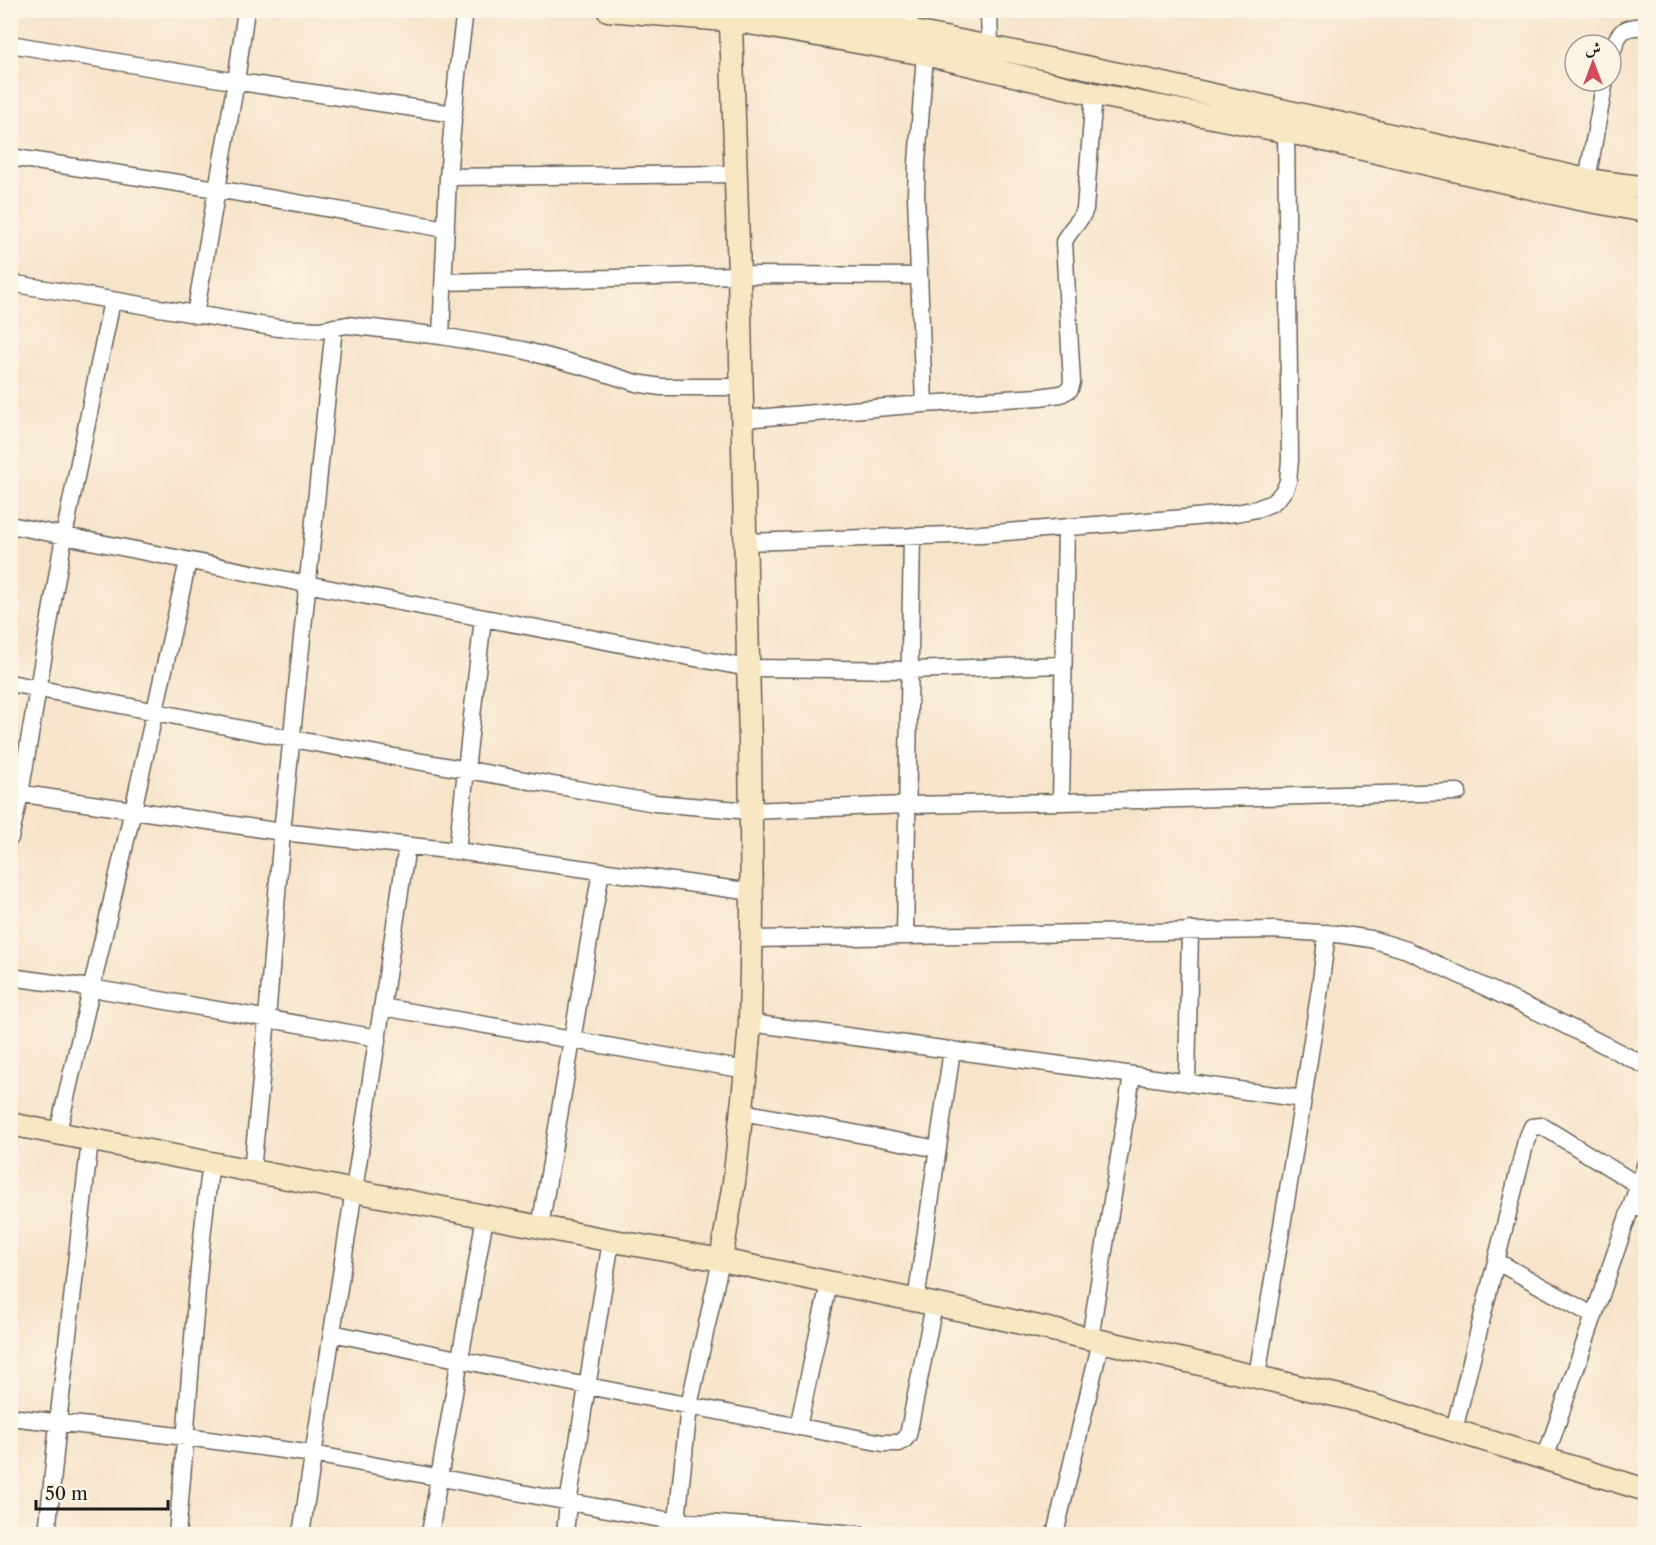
<svg xmlns="http://www.w3.org/2000/svg" width="1656" height="1545" font-family="'Libre Caslon Text',Amiri,serif">
<rect width="100%" height="100%" fill="#fcf5e5"/>
<filter id="ink" filterUnits="userSpaceOnUse"><feTurbulence type="fractalNoise" baseFrequency=".0167" numOctaves="2"/><feDisplacementMap in="SourceGraphic" scale="12" xChannelSelector="R" yChannelSelector="G"/><feConvolveMatrix kernelMatrix="1 2 1 2 8 2 1 2 1" color-interpolation-filters="sRGB"/></filter>
<filter id="wash" filterUnits="userSpaceOnUse"><feTurbulence type="fractalNoise" baseFrequency=".008" numOctaves="4" result="noise"/><feDisplacementMap in="SourceGraphic" scale="24" xChannelSelector="R" yChannelSelector="G"/><feGaussianBlur stdDeviation="1.35" result="paint"/><feColorMatrix in="noise" values="0 0 0 0 0 0 0 0 0 0 0 0 0 0 0 0 0 1.4 0 .05"/><feComposite in="paint" operator="in"/></filter>
<g filter="url(#wash)">
<rect width="100%" height="100%" fill="#f7e4cb"/>
</g>
<g filter="url(#ink)">
<g fill="none" stroke-linecap="round" stroke-linejoin="round">
<defs>
<path id="street" d="M 907,10 L 912,32
M 989,10 L 990,47
M 10,44 L 226,80 L 454,114
M 1611,57 C 1617,35 1620,25 1646,27
M 10,157 L 217,189 L 446,229
M 448,177 L 737,174
M 1587,180 L 1605,81
M 444,282 L 739,275 L 919,276
M 10,283 L 278,328 L 320,330 L 347,325 L 441,336 L 523,350 L 589,368 L 636,383 L 661,387 L 742,387
M 195,315 L 236,81 L 246,10
M 441,336 L 448,177 L 457,75 L 465,10
M 924,404 L 916,195 L 917,163 L 925,54
M 742,419 L 924,404 L 1039,397 L 1061,394 L 1070,389 L 1072,382 L 1064,242 C 1069,229 1081,222 1085,209 L 1094,94
M 10,525 L 352,593 L 748,668 L 909,670 L 1063,665
M 745,542 L 981,534 L 1185,518 L 1236,513 L 1257,509 L 1272,503 L 1278,498 L 1285,489 L 1288,481 L 1290,460 L 1286,132
M 10,683 L 292,739 L 655,803 L 751,811 L 907,805 L 1061,802 L 1066,528
M 10,792 L 282,832 L 457,851 L 752,892
M 1061,802 L 1458,792
M 10,838 L 20,794 L 64,536 L 112,301
M 457,851 L 483,618
M 905,936 L 1273,930 L 1337,934 L 1371,939 L 1407,950 L 1451,971 L 1555,1020 L 1646,1066
M 751,939 L 905,936 L 912,536
M 10,977 L 91,988 L 378,1038
M 382,1007 L 746,1070
M 750,1023 L 1091,1069 L 1303,1099 L 1257,1376
M 1187,1082 L 1190,930
M 1303,1099 L 1320,988 L 1327,933
M 742,1112 L 938,1149
M 58,1132 L 133,810 L 188,561
M 252,1171 L 267,1019 L 282,832 L 334,327
M 1632,1204 L 1646,1211
M 540,1227 L 601,871
M 1496,1261 L 1594,1316
M 916,1301 L 952,1050
M 332,1333 L 587,1386 L 883,1443 L 899,1443 L 904,1440 L 908,1435 L 934,1305
M 1090,1339 L 1132,1075
M 10,1417 L 186,1437 L 313,1454 L 666,1520 L 858,1534
M 798,1427 L 829,1283
M 1454,1430 L 1526,1141 L 1532,1127 L 1542,1126 L 1638,1185
M 1545,1459 L 1646,1163
M 677,1521 L 689,1406 L 721,1260
M 47,1534 L 58,1423 L 90,1140
M 177,1534 C 189,1411 194,1286 211,1163
M 301,1534 L 407,846
M 430,1534 L 439,1478 L 485,1217
M 565,1534 L 568,1503 L 611,1241
M 1055,1534 L 1101,1341"/>
<path id="secondary" d="M 608,10 L 725,20 C 731,25 735,26 742,22
M 785,10 C 828,18 871,24 914,32 C 1140,76 1363,129 1587,180 L 1646,188
M 744,22 L 925,54 L 1094,94 L 1294,133 L 1579,199 L 1646,211
M 10,1124 L 597,1238 L 721,1260 L 986,1315 L 1101,1341 L 1352,1399 L 1646,1490
M 721,1260 L 734,1182 L 746,1070 L 750,1023 L 752,914 L 750,743 L 739,275 L 731,24"/>
</defs>
<!-- street casing -->
<use href="#street" stroke="#696259" stroke-width="19"/>
<!-- secondary casing -->
<use href="#secondary" stroke="#696259" stroke-width="25"/>
<!-- street -->
<use href="#street" stroke="#fff" stroke-width="16"/>
<!-- secondary -->
<use href="#secondary" stroke="#f7e8c3" stroke-width="22"/>
</g>
</g>
<!-- margin -->
<rect width="1656" height="1545" fill="none" stroke="#fcf5e5" stroke-width="36"/>
<!-- north arrow -->
<g transform="translate(1593 63)"><circle r="28" fill="#fcf5e5" stroke="#a29e95" stroke-width="1.5"/>
<path d="M0-4.5L10 22L0 15L-10 22Z" fill="#d1495b"/>
<text y="-9" font-size="16" font-weight="bold" text-anchor="middle" fill="#1c1c1c">ش</text>
</g>
<!-- scale -->
<path d="M36 1500v9h132v-9" fill="none" stroke="#1c1c1c" stroke-width="3"/>
<text x="45" y="1500" font-size="18" fill="#1c1c1c" stroke="#fcf5e5" stroke-width="4.5" paint-order="stroke">50 m</text>
</svg>
